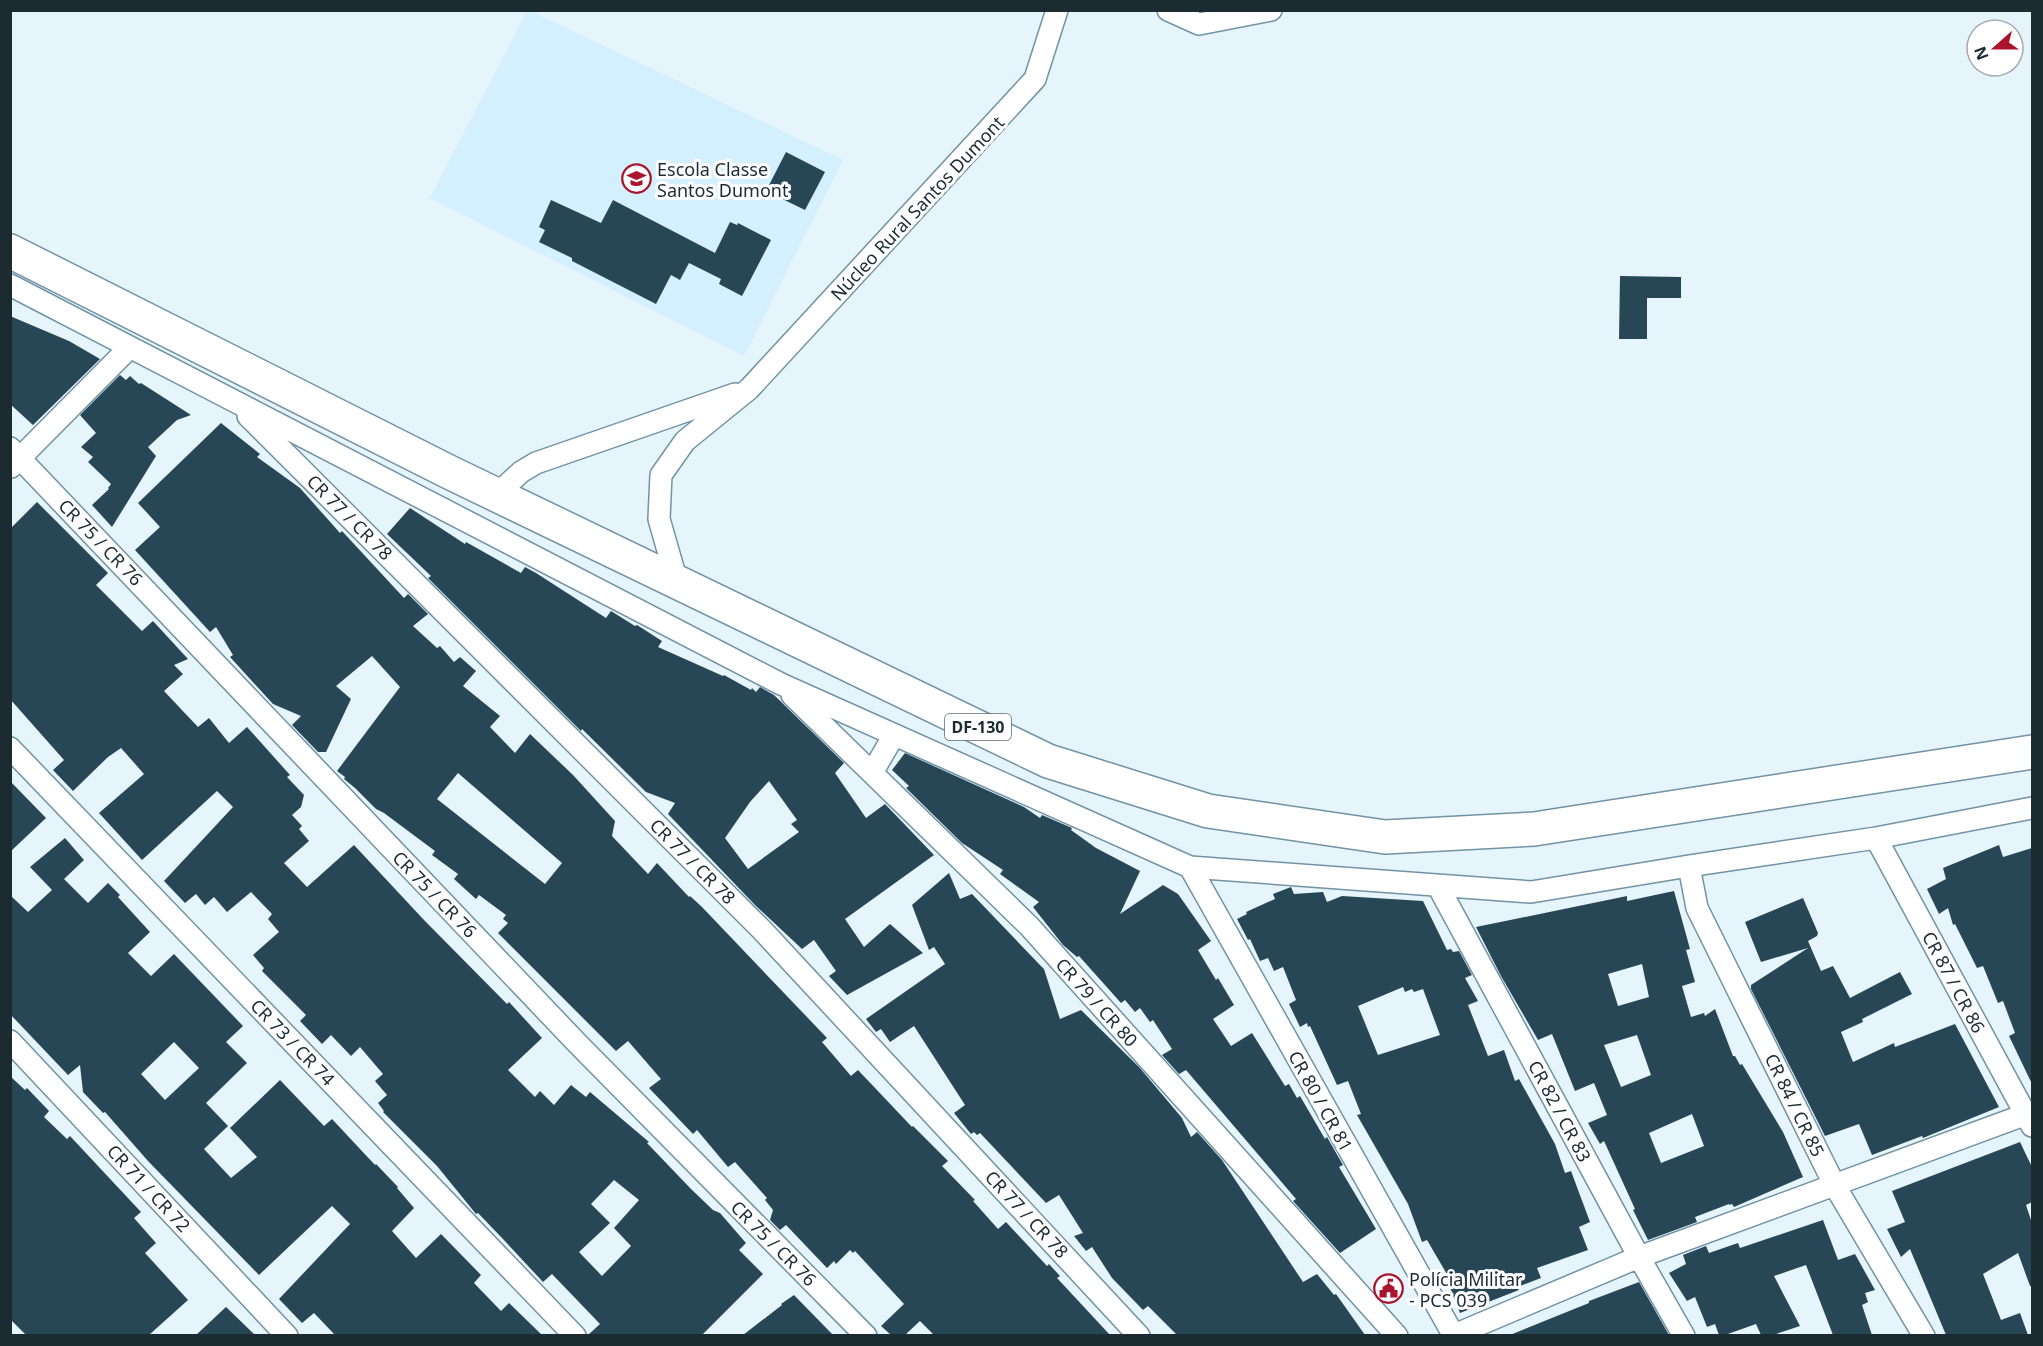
<svg xmlns="http://www.w3.org/2000/svg" width="2043" height="1346" font-family="'Noto Sans',sans-serif">
<rect width="100%" height="100%" fill="#e6f4fc"/>
<!-- built -->
<path fill="#d4effd" d="M 527,11 L 531,11 L 843,160 L 744,356 L 430,198 Z"/>
<!-- building -->
<path fill="#274757" fill-rule="evenodd" d="M 786,152 L 825,172 L 805,210 L 766,191 Z
M 551,200 L 601,223 L 613,200 L 715,253 L 730,222 L 737,225 L 738,223 L 771,240 L 742,296 L 719,284 L 721,279 L 689,263 L 680,280 L 671,275 L 656,304 L 572,261 L 572,258 L 539,242 L 545,230 L 539,227 Z
M 1620,276 L 1681,277 L 1681,298 L 1647,298 L 1647,339 L 1619,339 Z
M 10,316 L 69,341 L 100,359 L 33,425 L 10,404 Z
M 120,375 L 126,380 L 130,376 L 139,384 L 141,383 L 191,415 L 177,420 L 148,447 L 156,456 L 112,527 L 92,505 L 109,489 L 108,488 L 111,484 L 88,462 L 93,457 L 81,447 L 96,433 L 80,415 Z
M 221,423 L 260,454 L 257,457 L 300,488 L 340,533 L 342,531 L 404,598 L 408,594 L 428,614 L 413,626 L 437,648 L 440,646 L 454,662 L 460,657 L 476,671 L 463,686 L 500,716 L 490,727 L 515,753 L 530,734 L 573,775 L 615,821 L 612,836 L 648,874 L 657,863 L 689,897 L 690,896 L 702,907 L 827,1038 L 822,1042 L 851,1076 L 858,1070 L 912,1127 L 913,1126 L 948,1161 L 942,1166 L 975,1200 L 973,1201 L 998,1229 L 1006,1222 L 1047,1266 L 1049,1264 L 1060,1276 L 1057,1278 L 1110,1335 L 934,1335 L 920,1321 L 905,1335 L 891,1335 L 881,1326 L 904,1304 L 855,1251 L 853,1253 L 850,1250 L 836,1264 L 834,1261 L 827,1268 L 786,1225 L 780,1230 L 770,1220 L 773,1210 L 765,1200 L 767,1198 L 735,1162 L 728,1167 L 697,1130 L 693,1134 L 649,1088 L 661,1079 L 628,1041 L 616,1051 L 498,933 L 508,923 L 503,919 L 506,915 L 479,895 L 476,899 L 454,879 L 458,874 L 432,855 L 435,851 L 384,813 L 376,809 L 355,788 L 344,779 L 345,777 L 337,771 L 400,687 L 372,656 L 336,686 L 351,699 L 326,752 L 318,752 L 292,725 L 301,716 L 273,704 L 230,657 L 233,655 L 216,627 L 210,632 L 135,550 L 160,527 L 138,503 ZM 458,773 L 562,863 L 545,884 L 437,799 Z
M 37,502 L 108,573 L 96,585 L 142,631 L 153,621 L 188,659 L 174,665 L 183,674 L 164,691 L 180,708 L 198,727 L 209,718 L 229,743 L 247,727 L 290,775 L 287,777 L 304,795 L 301,807 L 292,815 L 302,826 L 299,829 L 309,841 L 284,863 L 307,887 L 354,845 L 424,920 L 507,1004 L 509,1002 L 542,1038 L 508,1070 L 535,1097 L 540,1091 L 554,1105 L 571,1085 L 586,1097 L 590,1092 L 649,1142 L 647,1143 L 691,1189 L 713,1210 L 720,1213 L 746,1243 L 739,1250 L 763,1274 L 702,1335 L 588,1335 L 600,1324 L 552,1274 L 543,1282 L 502,1238 L 478,1213 L 476,1214 L 437,1166 L 383,1112 L 384,1111 L 378,1103 L 387,1095 L 375,1081 L 383,1074 L 360,1047 L 351,1056 L 331,1035 L 322,1044 L 300,1021 L 306,1015 L 262,971 L 264,968 L 253,955 L 279,932 L 268,919 L 272,914 L 251,892 L 227,912 L 214,897 L 205,905 L 196,894 L 185,903 L 164,881 L 233,807 L 217,791 L 142,860 L 99,813 L 144,774 L 121,748 L 108,757 L 73,791 L 53,770 L 64,760 L 10,699 L 10,529 ZM 614,1180 L 639,1200 L 614,1228 L 631,1246 L 602,1276 L 579,1252 L 610,1223 L 591,1204 Z
M 410,508 L 465,544 L 466,542 L 521,573 L 525,567 L 536,573 L 606,618 L 611,611 L 635,626 L 637,625 L 662,641 L 658,647 L 723,676 L 724,675 L 751,690 L 752,688 L 756,692 L 760,687 L 774,695 L 844,763 L 835,773 L 866,818 L 885,804 L 934,855 L 845,919 L 864,947 L 890,924 L 923,953 L 847,995 L 829,976 L 836,971 L 814,940 L 802,949 L 755,905 L 668,814 L 675,803 L 646,792 L 582,729 L 581,731 L 428,578 L 431,576 L 387,534 ZM 769,781 L 797,820 L 791,824 L 799,832 L 748,869 L 725,838 L 750,802 Z
M 905,753 L 1024,807 L 1040,818 L 1042,815 L 1072,828 L 1071,830 L 1096,848 L 1140,871 L 1120,914 L 1163,885 L 1178,894 L 1211,941 L 1198,950 L 1216,980 L 1218,978 L 1234,1005 L 1213,1019 L 1231,1046 L 1252,1033 L 1285,1086 L 1289,1084 L 1297,1098 L 1300,1096 L 1325,1139 L 1327,1137 L 1343,1165 L 1339,1167 L 1376,1229 L 1340,1253 L 1293,1201 L 1296,1199 L 1186,1070 L 1179,1074 L 1162,1055 L 1172,1049 L 1153,1020 L 1150,1022 L 1140,1008 L 1135,1012 L 1125,1000 L 1121,1003 L 1079,956 L 1077,957 L 1063,945 L 1033,907 L 1039,902 L 1000,874 L 1003,870 L 962,843 L 906,788 L 909,786 L 892,770 Z
M 10,781 L 46,818 L 10,852 Z
M 65,838 L 84,860 L 64,879 L 88,903 L 108,883 L 120,895 L 118,897 L 150,932 L 128,953 L 151,976 L 174,954 L 243,1026 L 226,1042 L 247,1063 L 206,1103 L 228,1126 L 204,1149 L 231,1178 L 257,1157 L 230,1128 L 280,1080 L 324,1126 L 332,1119 L 375,1165 L 376,1164 L 398,1187 L 397,1188 L 414,1208 L 392,1231 L 416,1258 L 441,1234 L 481,1275 L 474,1283 L 501,1311 L 509,1303 L 542,1335 L 335,1335 L 314,1313 L 302,1323 L 279,1299 L 350,1224 L 332,1206 L 259,1275 L 148,1161 L 105,1112 L 103,1113 L 83,1092 L 80,1065 L 68,1075 L 10,1014 L 10,895 L 28,912 L 52,890 L 30,867 ZM 174,1042 L 199,1068 L 165,1100 L 141,1074 Z
M 1999,845 L 2003,857 L 2032,848 L 2032,1084 L 2009,1036 L 2015,1033 L 2003,1001 L 1998,1003 L 1983,966 L 1977,968 L 1955,924 L 1953,925 L 1948,908 L 1939,914 L 1927,889 L 1946,879 L 1943,868 Z
M 949,873 L 960,899 L 972,894 L 1039,964 L 1044,969 L 1060,1019 L 1081,1010 L 1139,1067 L 1182,1118 L 1191,1137 L 1197,1132 L 1222,1160 L 1303,1282 L 1317,1274 L 1334,1295 L 1336,1294 L 1365,1335 L 1177,1335 L 1148,1306 L 1143,1310 L 1112,1278 L 1092,1247 L 1086,1251 L 1074,1236 L 1083,1233 L 1059,1195 L 1046,1203 L 980,1133 L 977,1135 L 974,1132 L 971,1134 L 954,1113 L 965,1105 L 914,1026 L 890,1042 L 881,1029 L 876,1032 L 866,1019 L 945,964 L 934,947 L 929,950 L 912,905 Z
M 1291,887 L 1294,894 L 1323,892 L 1327,902 L 1342,896 L 1423,901 L 1447,950 L 1451,949 L 1453,952 L 1459,951 L 1472,975 L 1465,978 L 1478,1001 L 1468,1005 L 1488,1056 L 1504,1050 L 1515,1081 L 1519,1079 L 1555,1144 L 1565,1173 L 1571,1171 L 1590,1222 L 1579,1227 L 1588,1250 L 1537,1268 L 1541,1278 L 1517,1287 L 1519,1290 L 1460,1313 L 1446,1277 L 1448,1276 L 1427,1240 L 1422,1242 L 1408,1204 L 1357,1115 L 1361,1114 L 1348,1081 L 1337,1085 L 1310,1026 L 1308,1027 L 1307,1023 L 1300,1027 L 1289,1004 L 1296,1000 L 1283,967 L 1274,971 L 1268,958 L 1260,961 L 1250,939 L 1248,940 L 1237,919 L 1247,914 L 1246,912 L 1275,899 L 1273,894 ZM 1403,987 L 1405,992 L 1412,989 L 1414,992 L 1423,989 L 1440,1035 L 1378,1055 L 1358,1006 Z
M 1674,891 L 1690,949 L 1686,950 L 1695,982 L 1682,986 L 1691,1017 L 1704,1013 L 1705,1016 L 1715,1009 L 1733,1056 L 1735,1056 L 1740,1065 L 1742,1064 L 1783,1132 L 1803,1177 L 1734,1207 L 1732,1204 L 1729,1205 L 1729,1204 L 1695,1217 L 1697,1222 L 1648,1240 L 1633,1210 L 1635,1209 L 1604,1141 L 1600,1144 L 1588,1123 L 1607,1115 L 1594,1083 L 1575,1091 L 1552,1034 L 1538,1040 L 1501,976 L 1476,927 L 1627,896 L 1627,901 ZM 1642,964 L 1649,997 L 1618,1006 L 1608,974 ZM 1637,1035 L 1651,1075 L 1621,1087 L 1604,1045 ZM 1692,1114 L 1704,1146 L 1661,1163 L 1649,1133 Z
M 1803,898 L 1818,933 L 1817,936 L 1808,941 L 1821,971 L 1833,966 L 1850,998 L 1900,972 L 1912,994 L 1862,1019 L 1863,1022 L 1841,1032 L 1853,1062 L 1894,1043 L 1895,1047 L 1955,1024 L 1999,1107 L 1923,1138 L 1922,1136 L 1872,1155 L 1859,1124 L 1825,1136 L 1751,989 L 1751,985 L 1808,948 L 1761,962 L 1745,922 Z
M 10,1076 L 25,1090 L 27,1088 L 49,1111 L 44,1117 L 67,1139 L 70,1136 L 141,1212 L 134,1218 L 156,1243 L 145,1253 L 188,1300 L 149,1335 L 26,1335 L 10,1319 Z
M 2020,1142 L 2032,1167 L 2032,1202 L 2026,1205 L 2032,1223 L 2032,1286 L 2030,1286 L 2018,1253 L 1983,1274 L 2001,1320 L 2020,1313 L 2028,1335 L 1946,1335 L 1910,1249 L 1901,1257 L 1887,1229 L 1905,1222 L 1892,1191 Z
M 1823,1220 L 1838,1260 L 1855,1254 L 1875,1290 L 1865,1293 L 1868,1302 L 1862,1305 L 1872,1335 L 1833,1335 L 1806,1265 L 1774,1276 L 1800,1326 L 1773,1335 L 1761,1335 L 1756,1324 L 1725,1335 L 1719,1335 L 1715,1324 L 1707,1327 L 1695,1297 L 1687,1301 L 1669,1273 L 1686,1264 L 1683,1255 L 1706,1246 L 1709,1253 L 1738,1243 L 1740,1248 Z
M 1639,1282 L 1669,1335 L 1510,1335 L 1589,1303 L 1589,1301 Z
M 794,1295 L 833,1335 L 743,1335 L 782,1305 L 781,1304 Z
M 226,1307 L 255,1335 L 196,1335 Z"/>
<g fill="none" stroke-linecap="round" stroke-linejoin="round">
<defs>
<path id="minor" d="M 1168,10 L 1199,24 L 1271,10
M 10,285 L 781,684 L 1190,867 L 1531,892 L 1689,866 L 1876,838 L 2032,808
M 248,416 L 762,930 L 1139,1336
M 10,448 L 577,1043 L 866,1336
M 11,467 L 129,348
M 496,495 L 521,472 L 536,463 L 735,394
M 677,582 L 659,519 L 661,475 L 685,441 L 749,389 L 1035,79 L 1057,10
M 792,695 L 1029,926 L 1397,1336
M 10,748 L 575,1336
M 872,773 L 894,735
M 1876,838 L 2032,1126
M 1689,866 L 1697,908 L 1835,1186 L 1924,1336
M 1190,867 L 1454,1336
M 1438,886 L 1639,1257 L 1684,1336
M 10,1041 L 287,1336
M 1452,1336 L 1639,1257 L 2032,1112"/>
<path id="primary" d="M 10,251 L 449,472 L 1048,761 L 1208,811 L 1385,837 L 1534,829 L 2032,752"/>
</defs>
<!-- minor casing -->
<use href="#minor" stroke="#7193a5" stroke-width="24"/>
<!-- primary casing -->
<use href="#primary" stroke="#7193a5" stroke-width="36"/>
<!-- minor -->
<use href="#minor" stroke="#fff" stroke-width="21"/>
<!-- primary -->
<use href="#primary" stroke="#fff" stroke-width="33"/>
</g>
<!-- icons -->
<defs>
<symbol id="school-ring" viewBox="-11 -11 22 22"><circle r="9.5" fill="#fff" stroke="#aa142c" stroke-width="1.5"/><path d="M0-5L7-2L0 1L-7-2ZM-4 1L0 2.5L4 1V4Q0 6-4 4Z" fill="#aa142c"/></symbol>
<symbol id="civic-ring" viewBox="-11 -11 22 22"><circle r="9.5" fill="#fff" stroke="#aa142c" stroke-width="1.5"/><path d="M-.6-6.5H3V-4.5H.6V-3L4-1V1h2V6H-6V1h2V-1L-.6-3ZM-1.2 2.5V6h2.4V2.5Z" fill="#aa142c"/></symbol>
</defs>
<g fill-rule="evenodd">
<use href="#school-ring" x="620" y="162" width="33" height="33"/>
<use href="#civic-ring" x="1372" y="1272" width="33" height="33"/>
</g>
<g text-anchor="middle" dominant-baseline="central" stroke-width="6" stroke-linejoin="round" paint-order="stroke">
<!-- shield labels -->
<rect fill="#fff" stroke="#606b70" stroke-width="1.5" x="945" y="714" width="66" height="26" rx="4.5"/>
<g font-size="16" font-weight="bold" fill="#1c2b32">
<text x="978" y="727">DF-130</text>
</g>
<!-- poi labels -->
<g font-size="18" fill="#1c2b32" stroke="#fff" text-anchor="start">
<text x="657" y="169">Escola Classe<tspan x="657" dy="21">Santos Dumont</tspan></text>
<text x="1409" y="1279">Polícia Militar<tspan x="1409" dy="21">- PCS 039</tspan></text>
</g>
<!-- street labels -->
<g font-size="18" fill="#1c2b32" stroke="#fff">
<text transform="translate(917 208) rotate(-47)">Núcleo Rural Santos Dumont</text>
<text transform="translate(350 517) rotate(45)">CR 77 / CR 78</text>
<text transform="translate(101 542) rotate(46)">CR 75 / CR 76</text>
<text transform="translate(693 861) rotate(45)">CR 77 / CR 78</text>
<text transform="translate(435 894) rotate(46)">CR 75 / CR 76</text>
<text transform="translate(1954 982) rotate(62)">CR 87 / CR 86</text>
<text transform="translate(1097 1002) rotate(48)">CR 79 / CR 80</text>
<text transform="translate(293 1042) rotate(46)">CR 73 / CR 74</text>
<text transform="translate(1321 1101) rotate(61)">CR 80 / CR 81</text>
<text transform="translate(1795 1105) rotate(64)">CR 84 / CR 85</text>
<text transform="translate(1560 1111) rotate(62)">CR 82 / CR 83</text>
<text transform="translate(149 1188) rotate(47)">CR 71 / CR 72</text>
<text transform="translate(1027 1214) rotate(47)">CR 77 / CR 78</text>
<text transform="translate(774 1243) rotate(45)">CR 75 / CR 76</text>
</g>
</g>
<!-- border -->
<rect width="2043" height="1346" fill="none" stroke="#1c2b32" stroke-width="24"/>
<!-- north arrow -->
<g transform="translate(1995 48) rotate(249)"><circle r="28" fill="#ffffff" stroke="#a4aaad" stroke-width="1.5"/>
<path d="M0-4.5L10 22L0 15L-10 22Z" fill="#aa142c"/>
<text y="-9" font-size="16" font-weight="bold" text-anchor="middle" fill="#1c2b32">N</text>
</g>
</svg>
